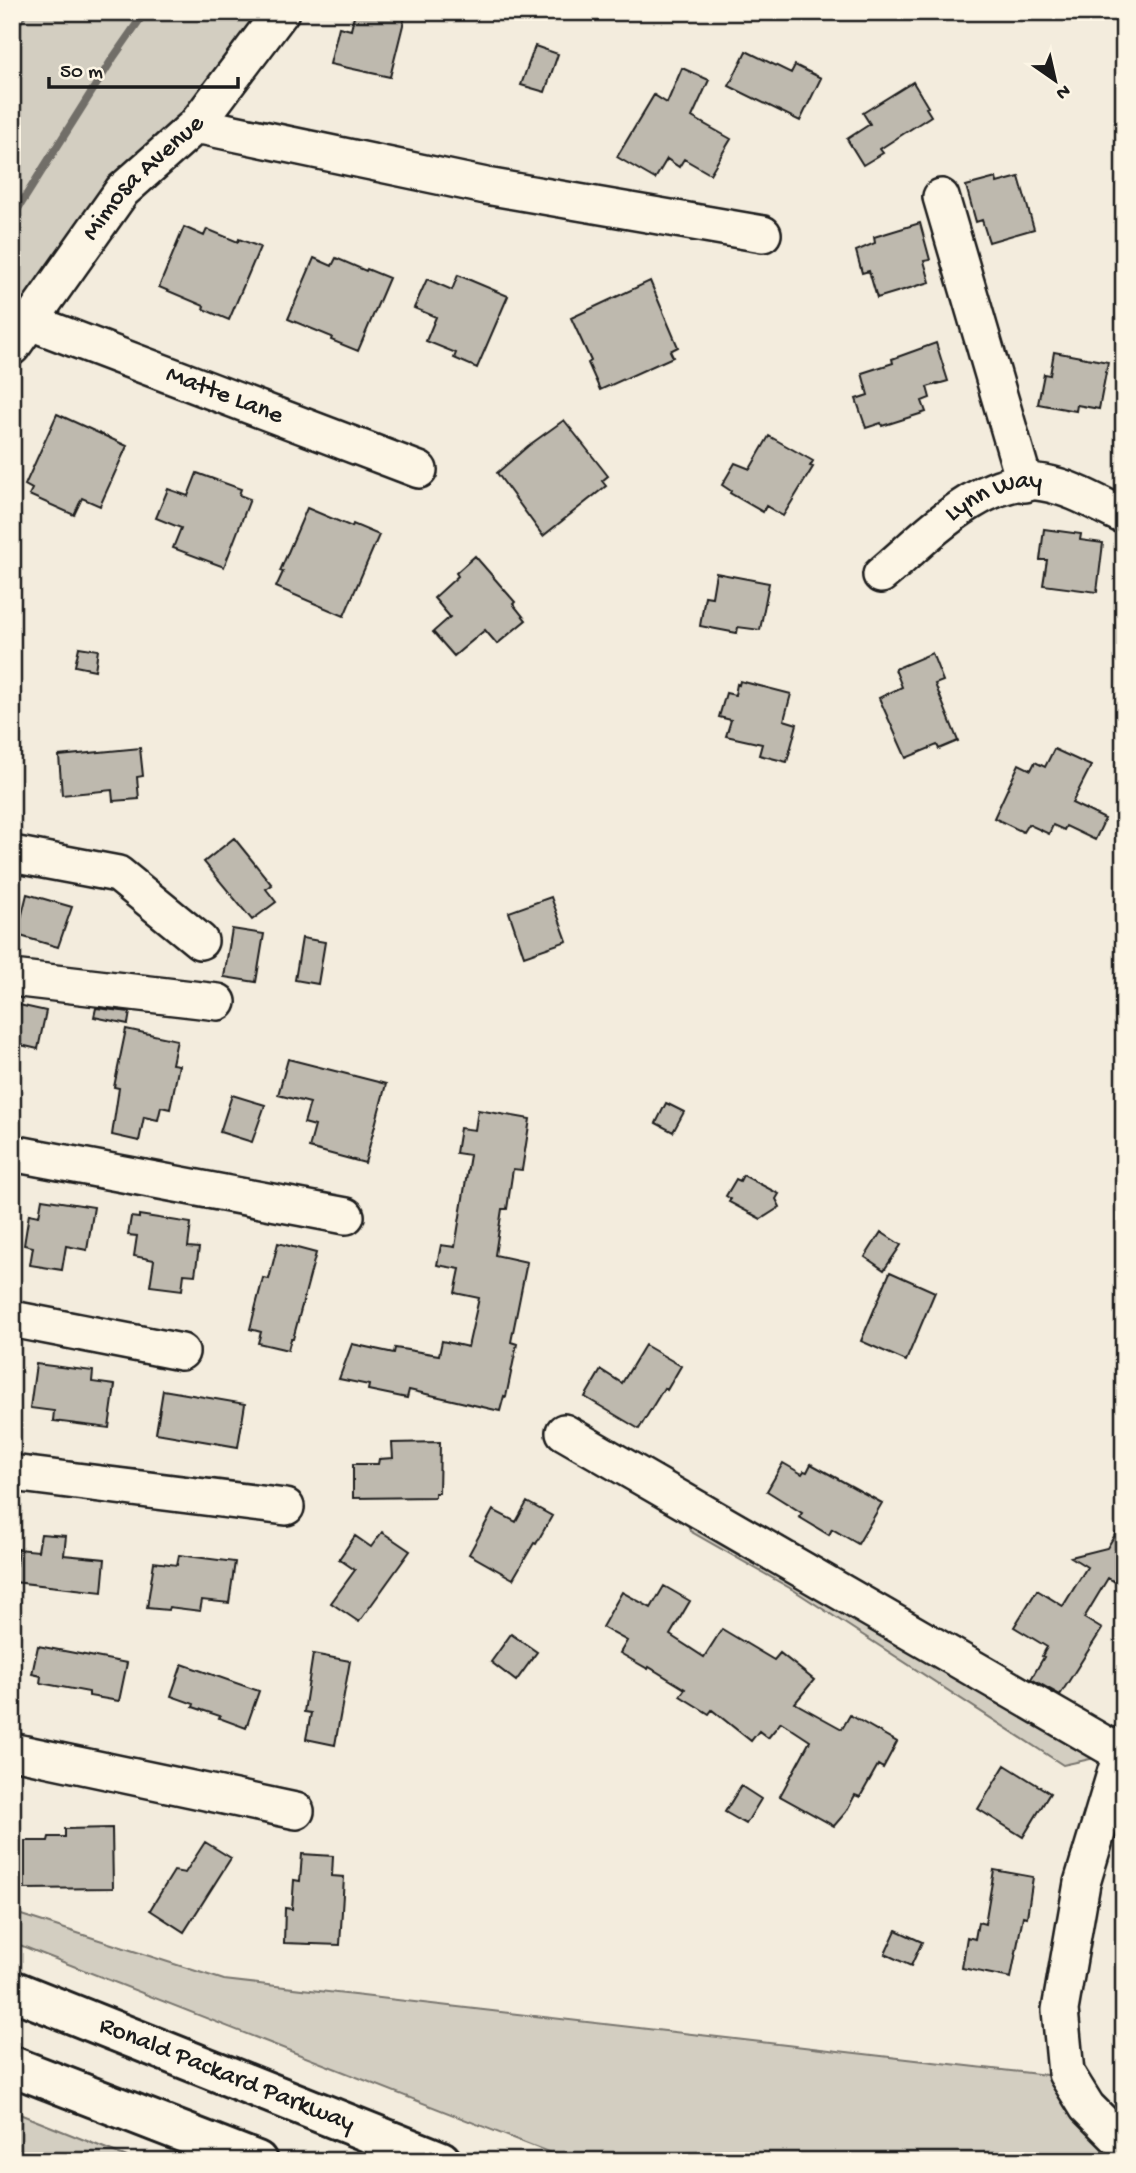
<svg xmlns="http://www.w3.org/2000/svg" width="1136" height="2173" font-family="'Gochi Hand',sans-serif">
<rect width="100%" height="100%" fill="#f3ecdd"/>
<filter id="ink" filterUnits="userSpaceOnUse"><feTurbulence type="fractalNoise" baseFrequency=".0143" numOctaves="2"/><feDisplacementMap in="SourceGraphic" scale="14" xChannelSelector="R" yChannelSelector="G"/><feConvolveMatrix kernelMatrix="1 2 1 2 8 2 1 2 1" color-interpolation-filters="sRGB"/></filter>
<g filter="url(#ink)">
<!-- green -->
<path fill="#d3cec1" stroke="#78756e" stroke-width="2" d="M 28,12 L 281,12 L 12,347 L 12,36 Z
M 683,1507 L 1113,1754 L 1063,1765 L 795,1591 L 690,1531 Z
M 12,1912 L 224,1980 L 1055,2076 L 1124,2161 L 571,2161 L 12,1942 Z
M 12,2111 L 137,2161 L 12,2161 Z"/>
<g fill="none" stroke-linecap="round" stroke-linejoin="round">
<!-- stream -->
<path stroke="#716e68" stroke-width="8" d="M 12,218 L 113,58 L 145,12"/>
</g>
<!-- building -->
<path fill="#beb9ae" stroke="#1c1c1c" stroke-width="2" d="M 355,12 L 385,12 L 405,17 L 390,77 L 330,64 L 339,27 L 351,30 Z
M 535,46 L 558,54 L 545,92 L 521,85 Z
M 746,51 L 791,73 L 795,65 L 821,78 L 800,121 L 729,86 Z
M 682,68 L 709,80 L 692,117 L 731,139 L 710,174 L 684,159 L 679,167 L 667,159 L 655,179 L 617,157 L 654,95 L 667,103 Z
M 913,82 L 928,107 L 926,108 L 931,116 L 880,149 L 883,153 L 863,165 L 847,139 L 870,124 L 863,113 Z
M 1019,177 L 1034,229 L 989,242 L 982,220 L 976,222 L 966,186 L 996,178 L 997,183 Z
M 920,223 L 930,260 L 924,261 L 930,282 L 877,298 L 869,271 L 862,273 L 856,251 L 875,243 L 874,237 Z
M 184,227 L 204,236 L 207,229 L 238,242 L 239,239 L 260,247 L 229,320 L 203,309 L 204,306 L 159,287 Z
M 314,258 L 332,266 L 336,258 L 366,271 L 367,269 L 389,278 L 358,351 L 331,340 L 332,337 L 288,319 Z
M 458,275 L 508,296 L 477,368 L 454,358 L 456,353 L 426,341 L 436,317 L 414,308 L 427,279 L 452,290 Z
M 650,281 L 678,347 L 670,351 L 673,357 L 600,390 L 588,363 L 591,361 L 571,318 Z
M 936,343 L 948,381 L 927,387 L 930,398 L 922,401 L 926,412 L 882,426 L 881,423 L 866,428 L 856,399 L 868,395 L 862,373 L 893,363 L 892,359 Z
M 1054,352 L 1108,362 L 1099,409 L 1077,405 L 1076,411 L 1038,404 L 1044,374 L 1050,375 Z
M 57,414 L 127,446 L 100,506 L 82,498 L 74,515 L 29,495 L 32,489 L 25,485 Z
M 564,420 L 608,476 L 602,481 L 606,486 L 543,536 L 497,473 L 528,446 Z
M 769,436 L 813,461 L 810,466 L 813,467 L 783,516 L 766,506 L 763,512 L 730,493 L 731,491 L 722,485 L 735,463 L 750,469 Z
M 197,473 L 241,489 L 239,495 L 250,499 L 224,567 L 173,548 L 181,528 L 156,518 L 168,489 L 188,496 Z
M 307,508 L 352,527 L 353,524 L 379,535 L 344,616 L 276,587 L 283,572 L 280,571 Z
M 1044,529 L 1081,534 L 1080,540 L 1103,543 L 1097,592 L 1043,585 L 1047,560 L 1040,560 Z
M 475,556 L 515,602 L 513,604 L 526,620 L 497,644 L 485,630 L 454,656 L 433,632 L 450,617 L 434,598 L 458,576 L 456,573 Z
M 716,573 L 769,583 L 760,630 L 738,627 L 737,633 L 700,626 L 705,596 L 712,597 Z
M 79,647 L 98,650 L 95,670 L 75,666 Z
M 932,653 L 943,681 L 935,684 L 958,741 L 939,749 L 937,745 L 906,758 L 879,698 L 902,687 L 895,669 Z
M 740,681 L 791,694 L 784,720 L 797,724 L 787,762 L 759,755 L 762,744 L 726,736 L 731,720 L 719,717 L 726,693 L 735,695 L 737,684 L 739,685 Z
M 140,748 L 143,776 L 137,777 L 139,799 L 113,801 L 112,790 L 62,795 L 59,756 Z
M 1054,749 L 1091,766 L 1072,803 L 1105,819 L 1095,840 L 1066,826 L 1064,830 L 1053,825 L 1049,834 L 1028,824 L 1023,832 L 994,818 L 1019,764 L 1031,770 L 1035,762 L 1045,767 Z
M 234,838 L 272,885 L 266,889 L 276,902 L 252,920 L 204,862 Z
M 27,894 L 72,907 L 58,947 L 17,935 Z
M 551,897 L 567,941 L 524,956 L 509,912 Z
M 232,929 L 264,934 L 256,982 L 224,977 Z
M 302,938 L 325,942 L 318,984 L 295,980 Z
M 19,1005 L 46,1011 L 38,1049 L 12,1043 Z
M 96,1008 L 130,1012 L 128,1024 L 94,1017 Z
M 126,1029 L 177,1040 L 172,1064 L 179,1065 L 170,1109 L 161,1107 L 158,1120 L 144,1117 L 139,1141 L 112,1135 L 119,1088 L 114,1087 Z
M 288,1059 L 386,1084 L 365,1163 L 309,1148 L 315,1126 L 304,1123 L 310,1103 L 278,1095 Z
M 232,1095 L 265,1105 L 252,1142 L 220,1132 Z
M 666,1103 L 684,1112 L 673,1132 L 656,1123 Z
M 478,1110 L 530,1119 L 522,1170 L 513,1169 L 507,1209 L 502,1209 L 495,1255 L 527,1262 L 511,1342 L 517,1344 L 506,1397 L 504,1396 L 500,1411 L 409,1390 L 407,1398 L 368,1390 L 369,1385 L 339,1379 L 352,1344 L 394,1353 L 395,1348 L 439,1355 L 442,1341 L 468,1347 L 479,1298 L 455,1293 L 460,1269 L 437,1265 L 441,1245 L 455,1247 L 470,1155 L 456,1153 L 460,1128 L 475,1130 Z
M 743,1175 L 779,1194 L 776,1199 L 780,1207 L 761,1219 L 729,1202 L 731,1199 L 726,1196 L 736,1179 L 740,1181 Z
M 42,1199 L 94,1207 L 87,1250 L 66,1246 L 62,1270 L 30,1265 L 33,1247 L 24,1245 L 29,1214 L 39,1216 Z
M 139,1215 L 191,1223 L 188,1247 L 199,1248 L 195,1275 L 184,1274 L 182,1290 L 150,1286 L 154,1260 L 134,1256 L 137,1236 L 128,1235 L 131,1217 L 139,1218 Z
M 881,1232 L 901,1245 L 884,1270 L 865,1257 Z
M 278,1243 L 316,1253 L 293,1339 L 291,1339 L 288,1350 L 258,1343 L 261,1332 L 250,1329 L 263,1278 L 269,1279 Z
M 890,1272 L 935,1292 L 906,1361 L 861,1341 Z
M 645,1345 L 681,1366 L 667,1390 L 664,1388 L 639,1429 L 585,1397 L 601,1370 L 622,1383 Z
M 36,1364 L 93,1371 L 92,1382 L 115,1385 L 109,1428 L 53,1421 L 54,1411 L 30,1408 Z
M 163,1390 L 245,1404 L 238,1447 L 156,1433 Z
M 440,1442 L 439,1493 L 435,1493 L 435,1497 L 353,1498 L 353,1464 L 378,1464 L 379,1459 L 393,1458 L 392,1443 Z
M 783,1463 L 802,1474 L 804,1471 L 807,1472 L 811,1464 L 882,1503 L 858,1544 L 832,1529 L 829,1535 L 799,1517 L 802,1513 L 767,1491 Z
M 527,1502 L 552,1516 L 536,1544 L 534,1543 L 513,1579 L 469,1554 L 493,1510 L 516,1522 Z
M 1124,1520 L 1124,1587 L 1108,1578 L 1084,1618 L 1102,1629 L 1060,1695 L 1031,1679 L 1044,1657 L 1042,1656 L 1047,1647 L 1014,1627 L 1037,1590 L 1063,1606 L 1087,1567 L 1071,1557 L 1107,1548 Z
M 382,1532 L 410,1551 L 359,1622 L 331,1603 L 355,1570 L 339,1559 L 355,1536 L 371,1547 Z
M 41,1534 L 66,1536 L 64,1555 L 105,1559 L 102,1592 L 14,1582 L 18,1549 L 38,1551 Z
M 179,1555 L 235,1562 L 229,1603 L 202,1600 L 200,1611 L 169,1607 L 168,1610 L 147,1608 L 154,1562 L 177,1565 Z
M 664,1586 L 690,1601 L 670,1635 L 704,1657 L 722,1629 L 774,1660 L 780,1653 L 814,1680 L 795,1703 L 842,1729 L 850,1715 L 897,1742 L 883,1768 L 878,1765 L 860,1797 L 855,1795 L 846,1812 L 834,1826 L 780,1796 L 810,1741 L 781,1722 L 768,1738 L 759,1731 L 751,1741 L 712,1710 L 709,1714 L 680,1696 L 685,1689 L 649,1667 L 648,1669 L 620,1653 L 627,1641 L 602,1627 L 622,1592 L 651,1608 Z
M 511,1634 L 537,1652 L 516,1681 L 491,1662 Z
M 38,1646 L 127,1663 L 119,1701 L 89,1696 L 89,1692 L 40,1683 L 41,1676 L 32,1674 Z
M 313,1654 L 350,1661 L 335,1745 L 306,1739 L 311,1713 L 304,1712 Z
M 182,1664 L 259,1691 L 246,1728 L 219,1718 L 220,1716 L 193,1707 L 194,1704 L 171,1696 Z
M 1005,1765 L 1050,1793 L 1023,1837 L 978,1809 Z
M 741,1786 L 761,1799 L 746,1824 L 725,1812 Z
M 112,1828 L 113,1888 L 25,1889 L 25,1841 L 48,1841 L 49,1837 L 65,1837 L 65,1829 Z
M 205,1842 L 231,1858 L 184,1932 L 150,1910 L 174,1871 L 185,1873 Z
M 302,1854 L 333,1856 L 332,1876 L 344,1877 L 340,1945 L 284,1943 L 285,1908 L 292,1909 L 294,1880 L 300,1881 Z
M 994,1870 L 1033,1877 L 1027,1917 L 1023,1916 L 1011,1978 L 962,1968 L 967,1937 L 975,1939 L 978,1922 L 985,1924 Z
M 896,1930 L 922,1942 L 911,1966 L 885,1954 Z"/>
<g fill="none" stroke-linecap="round" stroke-linejoin="round">
<defs>
<g id="minor">
<path d="M 196,125 L 486,186 L 763,234"/>
<path d="M 941,197 L 1025,484"/>
<path id="s1" d="M 30,322 L 419,470"/>
<path id="s2" d="M 12,347 L 122,191 L 196,125 L 281,12"/>
<path id="s3" d="M 881,575 C 923,540 984,472 1044,483 C 1073,488 1098,504 1124,516"/>
<path d="M 12,854 L 118,874 L 200,941"/>
<path d="M 12,978 L 218,1002"/>
<path d="M 12,1153 L 346,1216"/>
<path d="M 12,1319 L 181,1352"/>
<path d="M 564,1432 L 1120,1753"/>
<path d="M 12,1473 L 286,1507"/>
<path d="M 1124,1744 L 1082,1883 L 1060,2010 L 1066,2073 L 1087,2107 L 1124,2144"/>
<path d="M 12,1751 L 296,1811"/>
</g>
<g id="highway">
<path id="s4" d="M 12,1990 L 441,2161"/>
<path d="M 12,2066 L 257,2161"/>
</g>
</defs>
<!-- minor casing -->
<use href="#minor" stroke="#1c1c1c" stroke-width="40"/>
<!-- highway casing -->
<use href="#highway" stroke="#1c1c1c" stroke-width="44"/>
<!-- minor -->
<use href="#minor" stroke="#fcf5e5" stroke-width="35"/>
<!-- highway -->
<use href="#highway" stroke="#fcf5e5" stroke-width="38"/>
</g>
</g>
<g text-anchor="middle" dominant-baseline="central" stroke-width="5" stroke-linejoin="round" paint-order="stroke">
<!-- street labels -->
<g font-size="26" fill="#1c1c1c" stroke="#fcf5e5">
<text stroke="none"><textPath href="#s2" startOffset="215">Mimosa Avenue</textPath></text>
<text stroke="none"><textPath href="#s1" startOffset="208">Matte Lane</textPath></text>
<text stroke="none"><textPath href="#s3" startOffset="140">Lynn Way</textPath></text>
<text stroke="none"><textPath href="#s4" startOffset="231">Ronald Packard Parkway</textPath></text>
</g>
</g>
<!-- margin -->
<rect width="1136" height="2173" fill="none" stroke="#fcf5e5" stroke-width="42"/>
<rect x="21" y="21" width="1094" height="2131" fill="none" stroke="#1c1c1c" stroke-width="2.5" filter="url(#ink)"/>
<!-- north arrow -->
<g transform="translate(1055 80) rotate(146)" stroke="#fcf5e5" stroke-width="5" paint-order="stroke">
<path d="M0-5L12 26L0 18L-12 26Z" fill="#1c1c1c"/>
<text y="-10" font-size="19" font-weight="bold" text-anchor="middle" fill="#1c1c1c">N</text>
</g>
<!-- scale -->
<path d="M49 77v10h189v-10" fill="none" stroke="#1c1c1c" stroke-width="3.5"/>
<text x="60" y="77" font-size="21" fill="#1c1c1c" stroke="#fcf5e5" stroke-width="5" paint-order="stroke">50 m</text>
</svg>
